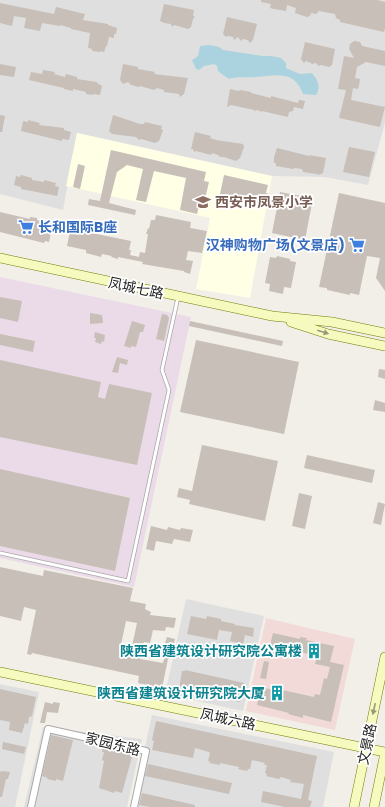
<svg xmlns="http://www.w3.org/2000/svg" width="385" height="807" font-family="Poppins,'Noto Sans SC',sans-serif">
<rect width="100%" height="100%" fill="#f2efe9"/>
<!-- residential -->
<path fill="#e0dfdf" d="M 0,0 L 385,0 L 385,123 L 368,185 L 325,177 L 272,176 L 77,133 L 63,210 L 0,194 Z
M 186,599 L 264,616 L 243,711 L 165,694 Z
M 0,684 L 39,692 L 15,807 L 0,807 Z
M 152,715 L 334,752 L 323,807 L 132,807 Z
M 43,727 L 142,739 L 127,807 L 24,807 Z"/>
<!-- commercial -->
<path fill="#f2dad9" d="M 266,618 L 355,639 L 335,730 L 246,711 Z"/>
<!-- industrial -->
<path fill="#ebdbe8" d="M 0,277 L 191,317 L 134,587 L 0,558 Z"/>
<!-- education -->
<path fill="#ffffe5" d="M 77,133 L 272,176 L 250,298 L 196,289 L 210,218 L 66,186 Z"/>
<!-- water -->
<path fill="#aad3df" d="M 209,45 L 219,47 L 223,50 L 263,56 L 271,56 L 281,58 L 286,63 L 286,68 L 300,74 L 312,73 C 318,80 321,87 316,95 L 303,94 C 294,69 275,76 255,77 C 246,78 238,76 229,79 L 218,71 L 217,66 L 214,64 L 204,66 L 199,70 L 196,69 L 192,60 L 198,56 L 200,46 Z"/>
<!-- building -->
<path fill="#c7bfb8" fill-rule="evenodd" d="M 261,0 L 377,0 L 385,2 L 385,28 L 384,32 L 340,22 L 340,20 L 336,18 L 335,14 L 319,11 L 316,14 L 311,13 L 310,16 L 307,17 L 295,13 L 296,8 L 287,5 L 286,11 L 274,9 L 270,8 L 271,4 L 261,2 Z
M 0,3 L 54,14 L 56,7 L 85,14 L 83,20 L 108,24 L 108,25 L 117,28 L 116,34 L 114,34 L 114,38 L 109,37 L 107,46 L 106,46 L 104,52 L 101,51 L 101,52 L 92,51 L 92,49 L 88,48 L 90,33 L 71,29 L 71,28 L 60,25 L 60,26 L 42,23 L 40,31 L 24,28 L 26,18 L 14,16 L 12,26 L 0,23 Z
M 164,4 L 194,10 L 193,16 L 195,17 L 193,19 L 191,27 L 188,29 L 174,25 L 172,27 L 171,24 L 164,23 L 160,21 Z
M 227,17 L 257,24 L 253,40 L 250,43 L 248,40 L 243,39 L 241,41 L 238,37 L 234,40 L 233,37 L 228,36 L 226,37 L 223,34 Z
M 354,41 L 360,42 L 362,46 L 385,51 L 385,66 L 366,62 L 357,67 L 355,78 L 360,79 L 359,86 L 358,89 L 353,88 L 351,100 L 385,107 L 380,127 L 339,118 L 346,90 L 338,89 L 344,56 L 354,58 L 349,49 L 350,44 Z
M 305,42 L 335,49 L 332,65 L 329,67 L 321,65 L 319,66 L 316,63 L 312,64 L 311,63 L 306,61 L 304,63 L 301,59 Z
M 0,64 L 16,67 L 14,77 L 0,75 Z
M 123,64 L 138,67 L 138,69 L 155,72 L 154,74 L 188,78 L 184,94 L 180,97 L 179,94 L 164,92 L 164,90 L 157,88 L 154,90 L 140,86 L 139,87 L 131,85 L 128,82 L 123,84 L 120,80 Z
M 43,70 L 55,72 L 54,74 L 65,77 L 66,74 L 77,77 L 77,79 L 97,82 L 97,83 L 102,86 L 100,95 L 93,94 L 93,95 L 86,94 L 86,92 L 73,89 L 73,91 L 64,89 L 64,88 L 29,80 L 31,72 L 42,74 Z
M 230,89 L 239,91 L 240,90 L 251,92 L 251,93 L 271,98 L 271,96 L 298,103 L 299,100 L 305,101 L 303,109 L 294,107 L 293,111 L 289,112 L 288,117 L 262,111 L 262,112 L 257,110 L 255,111 L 254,110 L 231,105 L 227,107 Z
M 0,115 L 5,116 L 2,132 L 0,132 Z
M 113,115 L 140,124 L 144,124 L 145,122 L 162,126 L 161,129 L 163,130 L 159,141 L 155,143 L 141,139 L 139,140 L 136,137 L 112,134 L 109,131 Z
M 28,120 L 40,123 L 39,125 L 64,128 L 64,130 L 71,132 L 69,140 L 62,139 L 62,141 L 21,131 L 23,121 L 28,122 Z
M 195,132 L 211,136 L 210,138 L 216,140 L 243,144 L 244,147 L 240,158 L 236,161 L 224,157 L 220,157 L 218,155 L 212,153 L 211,155 L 196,151 L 194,152 L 193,149 L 191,149 Z
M 349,147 L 375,152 L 369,177 L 343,172 Z
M 277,148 L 309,156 L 309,155 L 326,158 L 323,173 L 318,175 L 317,174 L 303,172 L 302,169 L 295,168 L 293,169 L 276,166 L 276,163 L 274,163 L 274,157 Z
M 111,150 L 206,172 L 204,181 L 209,182 L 204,203 L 200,202 L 197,214 L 180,210 L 186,178 L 154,171 L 146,202 L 136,200 L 143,169 L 127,165 L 117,172 L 109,203 L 136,210 L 135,215 L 88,205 L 89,199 L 100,201 Z
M 78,164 L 85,166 L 80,189 L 73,187 Z
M 21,175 L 32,178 L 32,180 L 44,182 L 44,180 L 56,183 L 55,186 L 59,187 L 57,196 L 21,189 L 21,187 L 14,185 L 16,176 L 20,177 Z
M 224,175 L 268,185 L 266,193 L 269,194 L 267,203 L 264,203 L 263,205 L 223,197 L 224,195 L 220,194 Z
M 280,192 L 313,198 L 305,240 L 272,233 Z
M 339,193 L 385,203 L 385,291 L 376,278 L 380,258 L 367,256 L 359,295 L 350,293 L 350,295 L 327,290 L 327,288 L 319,287 Z
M 0,212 L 30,219 L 30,217 L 37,218 L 37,220 L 53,224 L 49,242 L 45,241 L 44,243 L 0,232 Z
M 156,215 L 191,222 L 190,228 L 207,231 L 202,253 L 188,251 L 186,260 L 193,261 L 190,274 L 184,272 L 184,271 L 142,264 L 143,262 L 118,257 L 118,259 L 111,257 L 112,256 L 102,254 L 101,257 L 86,253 L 86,250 L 67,246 L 70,231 L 81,233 L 82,231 L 131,241 L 129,250 L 131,250 L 130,255 L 139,257 L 140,252 L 145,253 L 148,234 L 146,234 L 148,228 L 149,229 L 151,220 L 155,220 Z
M 277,256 L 290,259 L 290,261 L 296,262 L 291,288 L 284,287 L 283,294 L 269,291 L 270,284 L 265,283 L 270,257 L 276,258 Z
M 0,297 L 22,301 L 18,322 L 0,318 Z
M 90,313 L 102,315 L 103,323 L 90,324 Z
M 162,314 L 167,315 L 169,318 L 164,341 L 156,339 Z
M 132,321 L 145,325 L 143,332 L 140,332 L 136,347 L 131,346 L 131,348 L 124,346 Z
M 190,321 L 283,341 L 282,346 L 189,326 Z
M 95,332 L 105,335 L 104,342 L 102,341 L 101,344 L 95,342 L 96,338 L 94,338 Z
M 0,334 L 35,341 L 33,352 L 0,345 Z
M 196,340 L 299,362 L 284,434 L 180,412 Z
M 117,357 L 128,360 L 127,365 L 120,363 L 118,373 L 112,372 Z
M 0,360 L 101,382 L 98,397 L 105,399 L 109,384 L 152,393 L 137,465 L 0,437 Z
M 379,369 L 385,370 L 385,379 L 378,377 Z
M 375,400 L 385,403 L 385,412 L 373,410 Z
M 202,445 L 278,461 L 265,521 L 189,504 L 190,500 L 177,497 L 179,488 L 192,491 Z
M 307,455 L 375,470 L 372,483 L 304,468 Z
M 0,469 L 130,498 L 115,571 L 0,546 Z
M 299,493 L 312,496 L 305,529 L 292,526 Z
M 378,502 L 385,504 L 381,525 L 373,523 Z
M 151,526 L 167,530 L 168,527 L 180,530 L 181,528 L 193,530 L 190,542 L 174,539 L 172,544 L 156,541 L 154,551 L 146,549 Z
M 0,567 L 43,576 L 44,570 L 133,588 L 130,601 L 146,604 L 145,609 L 151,612 L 150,615 L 176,618 L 174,628 L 166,627 L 165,631 L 153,630 L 150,643 L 144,642 L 140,659 L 163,663 L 168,644 L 165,643 L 167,637 L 175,639 L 170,659 L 168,659 L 162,688 L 138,683 L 139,676 L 32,653 L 31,655 L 27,654 L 36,610 L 24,607 L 21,621 L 0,616 ZM 126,621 L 137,623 L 132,646 L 134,646 L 132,656 L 119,654 Z
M 191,616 L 206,619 L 207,616 L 221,619 L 221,621 L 235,624 L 235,625 L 254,628 L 253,637 L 245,635 L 243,644 L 230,641 L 232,632 L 219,630 L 217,640 L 187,634 Z
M 273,633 L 300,639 L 300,637 L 307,638 L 306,640 L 334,646 L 330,662 L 344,665 L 331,722 L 303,715 L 303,718 L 288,714 L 289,713 L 257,705 L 261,687 L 282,692 L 282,690 L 314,697 L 315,694 L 320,695 L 324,678 L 327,679 L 330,667 L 315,664 L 317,656 L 284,648 L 282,657 L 268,654 Z
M 264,661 L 269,662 L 266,679 L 260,678 Z
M 185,670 L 244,683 L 240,702 L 179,689 L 182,671 L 185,671 Z
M 0,689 L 36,697 L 32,716 L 29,717 L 28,724 L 25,723 L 22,733 L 9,730 L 10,722 L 0,720 Z
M 45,702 L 53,704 L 53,702 L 60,703 L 58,713 L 47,712 L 45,723 L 40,723 Z
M 156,721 L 317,756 L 308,800 L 312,801 L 310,807 L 285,807 L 261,802 L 263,791 L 301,799 L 304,784 L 290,782 L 291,780 L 281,777 L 279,779 L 266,776 L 267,774 L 265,773 L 267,765 L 264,765 L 265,763 L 252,760 L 250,769 L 248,769 L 247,771 L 238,769 L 239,767 L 225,764 L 220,763 L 220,765 L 209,763 L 210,761 L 208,761 L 210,753 L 209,752 L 195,748 L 193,758 L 152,750 L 154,741 L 152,740 Z
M 51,735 L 73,740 L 63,781 L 56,779 L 56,781 L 47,779 L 48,778 L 42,776 Z
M 3,742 L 26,747 L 24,754 L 2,749 Z
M 103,746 L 133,753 L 122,793 L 115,791 L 114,793 L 99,788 L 104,761 L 102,760 L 104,752 L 102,752 Z
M 148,764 L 232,783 L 229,794 L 145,776 Z
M 2,771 L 10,772 L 8,779 L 6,779 L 2,797 L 0,797 L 0,772 Z
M 142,793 L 195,805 L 195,807 L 150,807 L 139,805 Z"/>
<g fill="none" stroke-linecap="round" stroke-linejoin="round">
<defs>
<path id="lane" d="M 0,553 L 128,581 L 169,390 L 162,370 L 178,297"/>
<path id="street" d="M 31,807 L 48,729 L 146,751 L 134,807"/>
<path id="secondary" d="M 0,258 L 272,316 L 332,322 L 385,333
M 291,322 L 328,334 L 385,346
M 0,672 L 385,752
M 354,807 L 385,657
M 374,807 L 385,753"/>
</defs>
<!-- lane casing -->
<use href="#lane" stroke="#a9a9a9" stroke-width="4.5"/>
<!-- street casing -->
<use href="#street" stroke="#a9a9a9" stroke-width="8"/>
<!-- secondary casing -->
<use href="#secondary" stroke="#707d05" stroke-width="10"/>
<!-- lane -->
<use href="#lane" stroke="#fff" stroke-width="3"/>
<!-- street -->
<use href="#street" stroke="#fff" stroke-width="6"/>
<!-- secondary -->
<use href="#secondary" stroke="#f7fabf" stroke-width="9"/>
</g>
<!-- one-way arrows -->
<defs><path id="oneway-solid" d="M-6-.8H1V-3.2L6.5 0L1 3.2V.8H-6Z"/></defs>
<g fill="#979978">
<use href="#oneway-solid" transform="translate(323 332) rotate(17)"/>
<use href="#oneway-solid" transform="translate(374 709) rotate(102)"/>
</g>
<!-- icons -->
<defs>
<symbol id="school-bare" viewBox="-9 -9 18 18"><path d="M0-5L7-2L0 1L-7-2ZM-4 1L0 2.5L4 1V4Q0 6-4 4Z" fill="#8d6e63" stroke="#fff" stroke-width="2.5" paint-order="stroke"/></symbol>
<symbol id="supermarket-bare" viewBox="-9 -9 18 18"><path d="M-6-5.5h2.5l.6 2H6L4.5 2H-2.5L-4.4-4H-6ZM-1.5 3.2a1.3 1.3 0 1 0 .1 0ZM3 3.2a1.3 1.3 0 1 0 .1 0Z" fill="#3f7fe0" stroke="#fff" stroke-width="2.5" paint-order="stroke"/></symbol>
<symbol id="building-bare" viewBox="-9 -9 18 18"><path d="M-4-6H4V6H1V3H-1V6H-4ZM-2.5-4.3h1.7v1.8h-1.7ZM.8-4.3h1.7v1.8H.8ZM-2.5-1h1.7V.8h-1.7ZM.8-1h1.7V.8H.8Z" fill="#0f9aa8" stroke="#fff" stroke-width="2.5" paint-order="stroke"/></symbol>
</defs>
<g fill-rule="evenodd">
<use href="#school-bare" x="192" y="191" width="22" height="22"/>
<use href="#supermarket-bare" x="15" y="216" width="22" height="22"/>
<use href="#supermarket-bare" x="346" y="234" width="22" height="22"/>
<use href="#building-bare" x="303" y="640" width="22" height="22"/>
<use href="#building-bare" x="266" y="682" width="22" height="22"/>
</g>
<g text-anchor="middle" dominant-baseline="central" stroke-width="3.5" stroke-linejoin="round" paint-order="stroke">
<!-- education labels -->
<g font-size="14" font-weight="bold" fill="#785e54" stroke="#fff" text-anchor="start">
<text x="215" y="202">西安市凤景小学</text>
</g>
<!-- shop labels -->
<g font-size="14" font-weight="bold" fill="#366cbe" stroke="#fff" text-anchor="start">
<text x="38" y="227">长和国际B座</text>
<text x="345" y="245" text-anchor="end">汉神购物广场(文景店)</text>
</g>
<!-- street labels -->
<g font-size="14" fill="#222" stroke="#fff">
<text transform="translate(136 288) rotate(12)">凤城七路</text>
<text transform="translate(228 719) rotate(12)">凤城六路</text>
<text transform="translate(113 744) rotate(14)">家园东路</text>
<text transform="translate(367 744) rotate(-78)">文景路</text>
</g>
<!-- culture labels -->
<g font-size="14" font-weight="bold" fill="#0d838f" stroke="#fff" text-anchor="end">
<text x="302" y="651">陕西省建筑设计研究院公寓楼</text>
<text x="265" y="693">陕西省建筑设计研究院大厦</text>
</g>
</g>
</svg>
